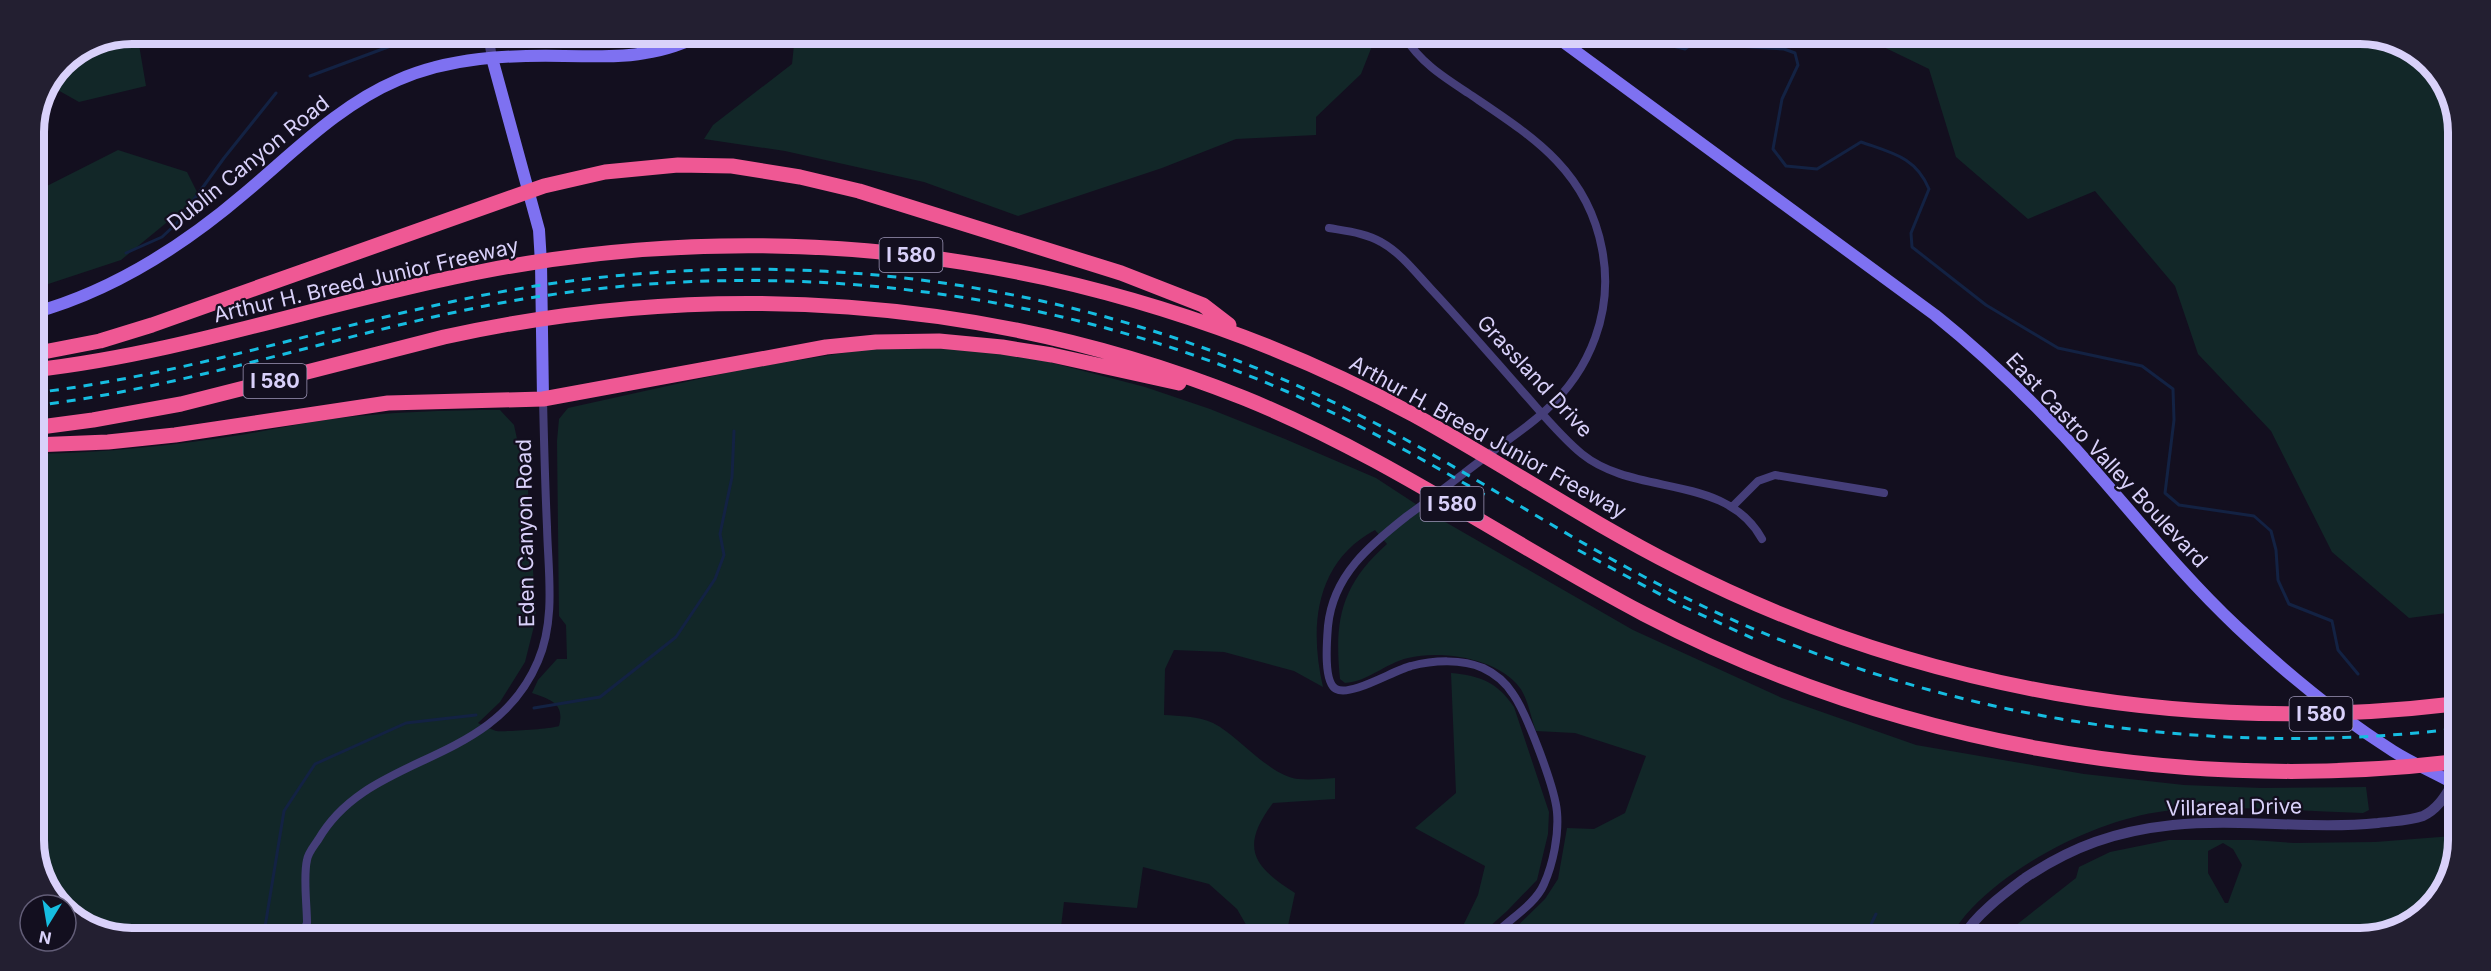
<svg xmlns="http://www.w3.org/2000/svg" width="2491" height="971" font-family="Inter,sans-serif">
<rect width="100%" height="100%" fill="#130f1f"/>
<!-- green -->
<path fill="#122728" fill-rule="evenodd" d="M 132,33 L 137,33 L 146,86 L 79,102 L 56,89 L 68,60 Z
M 795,35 L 1376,36 L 1361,74 L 1316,117 L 1316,135 L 1236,139 L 1162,168 L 1018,216 L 924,182 L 785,151 L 704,139 L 713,125 L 792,64 Z
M 1863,37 L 2391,38 L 2437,71 L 2458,125 L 2454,612 L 2409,618 L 2332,552 L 2271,431 L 2198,354 L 2175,286 L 2095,191 L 2028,219 L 1956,157 L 1929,69 Z
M 118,150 L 187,172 L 199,196 L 121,260 L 33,289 L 33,193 Z
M 959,348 L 990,350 L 1049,362 L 1145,387 L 1210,409 L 1285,439 L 1376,478 L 1428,512 L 1633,630 L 1782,698 L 1916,745 L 2084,774 L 2184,785 L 2262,788 L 2366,787 L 2369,810 L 2363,813 C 2298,811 2230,804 2165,811 C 2100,819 2017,861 1972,908 C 1963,917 1956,928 1949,937 L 1507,936 L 1545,899 L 1558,879 L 1567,828 L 1594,829 L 1625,813 L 1646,756 L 1575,733 L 1536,731 C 1531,718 1528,699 1520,688 C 1498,658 1442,650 1408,658 C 1386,663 1367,682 1345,683 L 1340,679 C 1334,620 1341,585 1387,544 L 1375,530 C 1315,562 1309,627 1323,687 L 1294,671 L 1224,652 L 1174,650 L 1165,669 L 1164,715 C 1179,716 1199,716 1213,723 C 1239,736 1268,775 1298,779 C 1309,780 1323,779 1335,778 L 1335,799 L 1273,803 C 1240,847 1252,866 1295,893 L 1286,935 L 1252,935 L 1237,909 L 1209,884 L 1143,867 L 1137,908 L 1064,902 L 1060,935 L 100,933 L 66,908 L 66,905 L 62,905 L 53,899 L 33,846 L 33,454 C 105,453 176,445 247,434 C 275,429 303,423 332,419 C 388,412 444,410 500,410 L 514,425 L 528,490 L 536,618 L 525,662 L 500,702 L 478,723 C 484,726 490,729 496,731 C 503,732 551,729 559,726 C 565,703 551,700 532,693 L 538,680 L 557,659 L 567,659 L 566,625 L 559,616 L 557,441 L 559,419 L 568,408 L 744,369 L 868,349 Z
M 1451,673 C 1481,676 1497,682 1514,707 L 1549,812 L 1548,834 L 1537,880 L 1507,911 L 1479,936 L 1461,930 L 1478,895 L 1485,866 L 1415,828 L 1456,793 Z
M 2453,836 L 2453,871 L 2419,918 L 2359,938 L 2001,937 L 2076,878 L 2079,867 L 2110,852 L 2169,840 L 2252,840 L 2294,843 L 2375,842 ZM 2223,843 L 2233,849 L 2242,865 L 2228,903 L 2225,903 L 2208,873 L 2208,851 Z"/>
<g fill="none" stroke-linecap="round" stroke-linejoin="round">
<!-- stream -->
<path stroke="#132243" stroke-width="3" d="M 1662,37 L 1669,45 L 1685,49 L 1698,39 L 1720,45 L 1784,49 L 1795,53 L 1798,65 L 1782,99 L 1773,149 L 1786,166 L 1817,169 L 1861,142 C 1892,153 1916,157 1929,189 L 1911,233 L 1912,247 L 1986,305 L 2058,348 L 2142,366 L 2173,389 L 2174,420 L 2165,493 L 2179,505 L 2254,516 L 2271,531 L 2276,550 L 2278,580 L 2289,604 L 2332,621 L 2338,650 L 2358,674
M 310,76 L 423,34
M 126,253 L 162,237 L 177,223 L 224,158 L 276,93
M 534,708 L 600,697 L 676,637 L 715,579 L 724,555 L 720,534 L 732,477 L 734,431
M 264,933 L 284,811 L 315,764 L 406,723 L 476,715
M 1865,937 L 1876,914"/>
<!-- minor -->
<path stroke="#453e79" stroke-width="8" d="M 1404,36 C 1420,62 1442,76 1468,93 C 1530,135 1587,169 1602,249 C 1614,310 1591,370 1545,411 C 1529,426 1510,438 1492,452 C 1464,473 1436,495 1407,516 C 1370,545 1333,575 1328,626 C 1327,639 1323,682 1336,689 C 1351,697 1394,670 1411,666 C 1434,660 1462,659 1483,668 C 1496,674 1506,683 1513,694 C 1527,714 1555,788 1557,812 C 1559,835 1553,864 1544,884 C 1535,905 1509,919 1493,936
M 1329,228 C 1346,231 1366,233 1381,242 C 1401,253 1416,273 1431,289 C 1462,322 1492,357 1522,391 C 1541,412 1560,436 1582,454 C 1635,497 1726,473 1762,539
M 1732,507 L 1758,481 L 1775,475 L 1884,493
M 303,933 L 307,923 C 307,905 303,877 307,860 C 308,853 314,846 318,840 C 369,751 493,768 538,661 C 556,619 548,571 547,527 C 545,484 544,442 543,399"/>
<!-- tertiary -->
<path stroke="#453e79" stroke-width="10" d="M 488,34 L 492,58
M 1963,937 C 1975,915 2005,893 2025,878 C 2073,846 2116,831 2173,825 C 2241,818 2310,830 2378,823 C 2393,821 2409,821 2423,816 C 2438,809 2445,796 2453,783"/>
<!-- secondary -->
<path stroke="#7e71f1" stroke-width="12" d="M 1555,36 L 1935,315 C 1981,352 2024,393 2064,436 C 2122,499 2174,568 2237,627 C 2285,672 2338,716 2393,751 C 2412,763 2433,772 2453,783
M 492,58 L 539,230 L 541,263 L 543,399
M 33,313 C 113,291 183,246 245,193 C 294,152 339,105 398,80 C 450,57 508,55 564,56 C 591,56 618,58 645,53 C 667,50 686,42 706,34"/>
<!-- motorway -->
<path stroke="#ef5894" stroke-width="15" d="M 33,354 L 100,341 L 152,325 L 544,186 L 605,172 L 678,165 L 732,166 L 800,177 L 859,191 L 1121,273 L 1203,305 L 1229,325
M 33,370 C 185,353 329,301 479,272 C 666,235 860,237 1046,278 C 1175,307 1298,352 1414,415 C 1503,464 1587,521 1678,567 C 1917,689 2187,736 2454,704
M 33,428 L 93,420 L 181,404 L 444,337 C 711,278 989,296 1244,398 C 1385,455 1509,543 1644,614 C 1892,743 2176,794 2453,762
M 33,445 L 108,442 L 175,435 L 388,403 L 543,399 L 826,347 L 876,342 L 939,341 L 1002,347 L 1052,355 L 1179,383"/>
<!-- rail -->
<path stroke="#16bde1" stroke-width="3" stroke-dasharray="9 8" stroke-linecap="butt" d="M 33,393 C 177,376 314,331 455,301 C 649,259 852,258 1046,302 C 1166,329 1282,373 1390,431 C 1483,481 1571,540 1666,588 C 1909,712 2183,761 2454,729
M 33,406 C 187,387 334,336 485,306 C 754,253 1038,283 1288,392 C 1358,423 1424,460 1490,498
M 1578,550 L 1678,604 L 1754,639"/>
</g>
<g text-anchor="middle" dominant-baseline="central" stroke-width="4.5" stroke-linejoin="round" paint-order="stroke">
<!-- shield labels -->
<g fill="#130f1f" stroke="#9e97b8" stroke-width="1.5">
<rect x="879.5" y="238" width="63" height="34" rx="4.5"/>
<rect x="243.5" y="364" width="63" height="34" rx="4.5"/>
<rect x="1420.5" y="487" width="63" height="34" rx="4.5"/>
<rect x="2289.5" y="697" width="63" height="34" rx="4.5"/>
</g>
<g font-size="20" font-weight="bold" fill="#d9d1fa">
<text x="911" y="255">I 580</text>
<text x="275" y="381">I 580</text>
<text x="1452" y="504">I 580</text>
<text x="2321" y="714">I 580</text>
</g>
<!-- street labels -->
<g font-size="21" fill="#d9d1fa" stroke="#130f1f">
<text transform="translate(248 163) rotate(-39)">Dublin Canyon Road</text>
<text transform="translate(366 280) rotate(-13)">Arthur H. Breed Junior Freeway</text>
<text transform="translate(1535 376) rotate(47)">Grassland Drive</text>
<text transform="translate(1488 437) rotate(29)">Arthur H. Breed Junior Freeway</text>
<text transform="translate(2107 460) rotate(47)">East Castro Valley Boulevard</text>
<text transform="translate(525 533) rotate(-91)">Eden Canyon Road</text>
<text transform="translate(2234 807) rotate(-1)">Villareal Drive</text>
</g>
</g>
<!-- crop -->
<path d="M0 0H2491V971H0ZM132 44H2360A88 88 0 0 1 2448 132V840A88 88 0 0 1 2360 928H132A88 88 0 0 1 44 840V132A88 88 0 0 1 132 44Z" fill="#231f31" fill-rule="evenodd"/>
<path fill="none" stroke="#d9d1fa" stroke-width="8" d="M132 44H2360A88 88 0 0 1 2448 132V840A88 88 0 0 1 2360 928H132A88 88 0 0 1 44 840V132A88 88 0 0 1 132 44Z"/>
<!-- north arrow -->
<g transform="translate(48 923) rotate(191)"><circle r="28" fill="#130f1f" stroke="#625d77" stroke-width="1.5"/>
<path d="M0-4.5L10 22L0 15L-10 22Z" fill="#16bde1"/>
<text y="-9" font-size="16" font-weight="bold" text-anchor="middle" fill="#d9d1fa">N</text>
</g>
</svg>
